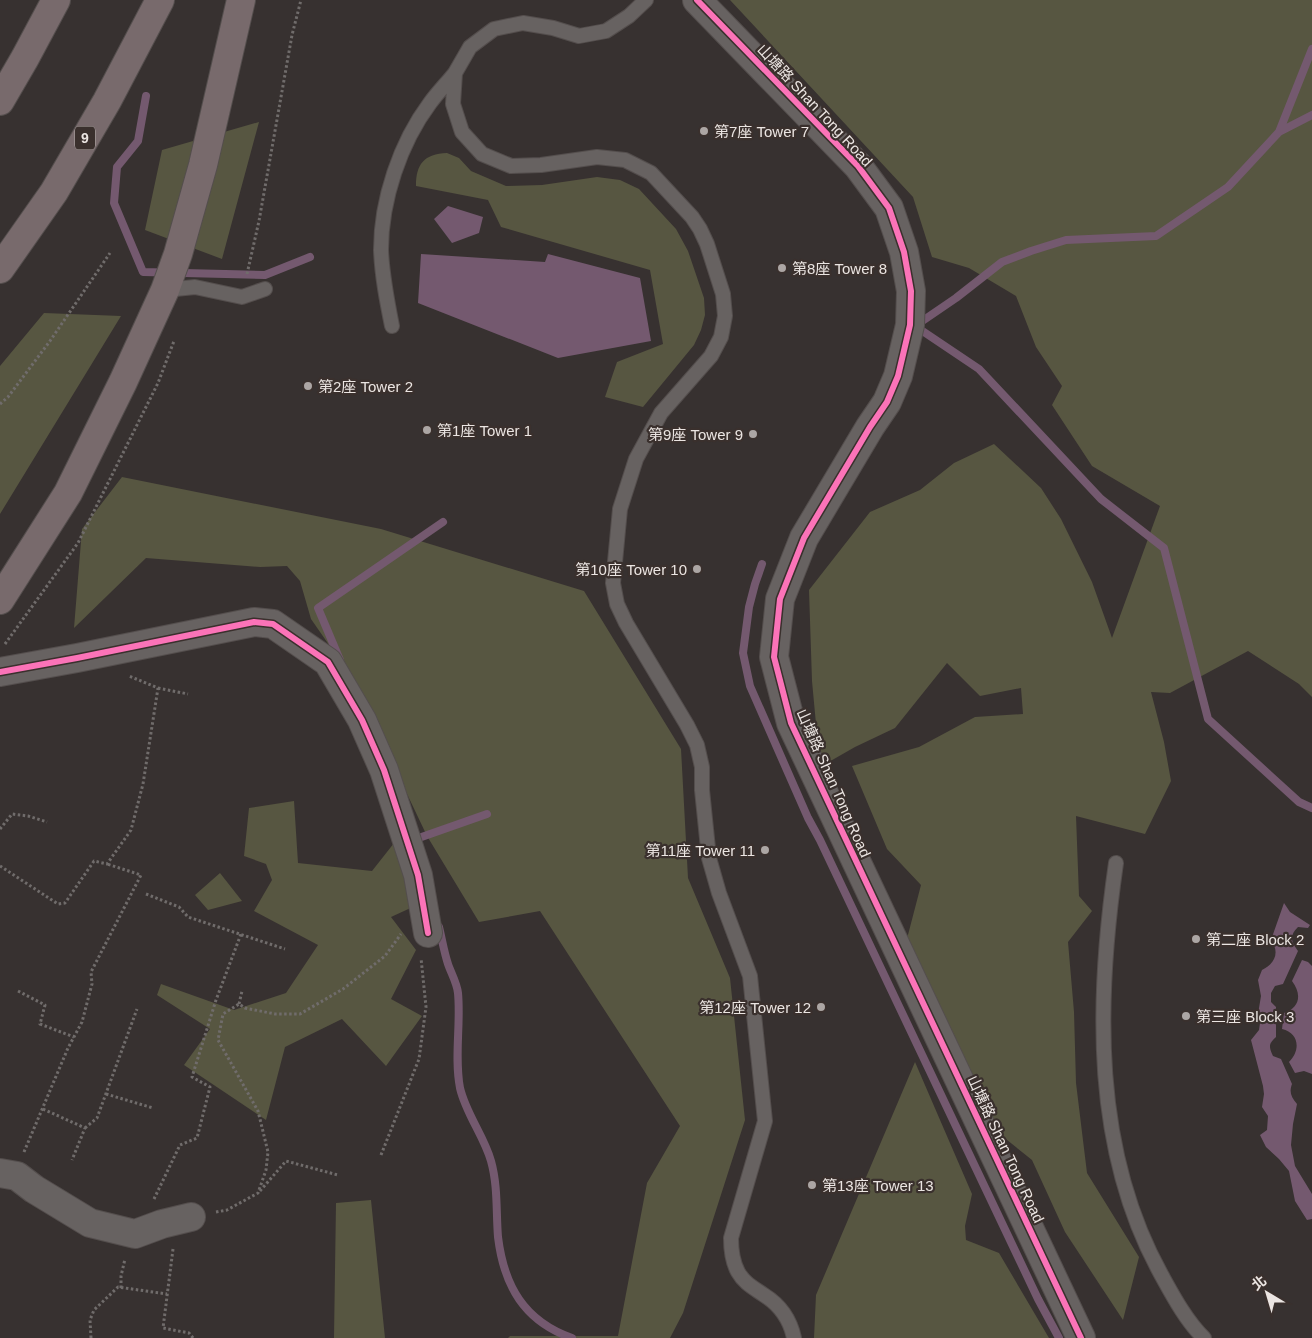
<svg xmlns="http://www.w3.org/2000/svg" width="1312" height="1338" font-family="Arial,'Noto Sans TC',sans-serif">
<rect width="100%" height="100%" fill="#373130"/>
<!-- green -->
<path fill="#575641" d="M 730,0 L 1312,0 L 1312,697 L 1299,684 L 1248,651 L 1170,693 L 1151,692 L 1164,742 L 1171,781 L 1145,834 L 1076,816 L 1079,896 L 1092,911 L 1068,942 L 1074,1012 L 1076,1083 L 1087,1173 L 1139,1257 L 1123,1320 L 1065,1232 L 1032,1160 L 951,1095 L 897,977 L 921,885 L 887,849 L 852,766 L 919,747 L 975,717 L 1023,714 L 1021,688 L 980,696 L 947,663 L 895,728 L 855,747 L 820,767 L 812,681 L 809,590 L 870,512 L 920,490 L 954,463 L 994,444 L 1041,488 L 1061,519 L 1092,582 L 1112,638 L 1160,506 L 1092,466 L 1052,405 L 1062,386 L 1036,347 L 1016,296 L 969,268 L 932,257 L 913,197 Z
M 259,122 L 222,259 L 145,230 L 162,150 Z
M 447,153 L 459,158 L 471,171 L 506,186 L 542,185 L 597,177 L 620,180 L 639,189 L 676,229 L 688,251 L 704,298 L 705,315 L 701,330 L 694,345 L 643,407 L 605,397 L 617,362 L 663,344 L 650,270 L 501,227 L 488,200 L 416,186 C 416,164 424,154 447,153 Z
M 44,313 L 121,316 L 0,514 L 0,366 Z
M 122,477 L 381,529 L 584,591 L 681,749 L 688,878 L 730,978 L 745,1120 L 683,1313 L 670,1338 L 508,1338 L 510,1336 L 618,1336 L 647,1183 L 680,1126 L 540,911 L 479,922 L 427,836 L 352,678 L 311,619 L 300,581 L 287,566 L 260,567 L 146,558 L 74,628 L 82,529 Z
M 294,801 L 298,863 L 372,871 L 398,838 L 428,900 L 391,917 L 416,950 L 391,999 L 422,1016 L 386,1066 L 342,1019 L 285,1047 L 266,1120 L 184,1065 L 210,1029 L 157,995 L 161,984 L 234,1010 L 286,993 L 318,945 L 254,911 L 272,880 L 266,864 L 244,856 L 249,808 Z
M 220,873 L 242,901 L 208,910 L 195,895 Z
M 915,1062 L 972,1194 L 965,1226 L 966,1240 L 999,1253 L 1049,1338 L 814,1338 L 816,1295 Z
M 371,1200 L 385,1338 L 334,1338 L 336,1203 Z"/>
<!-- water -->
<path fill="#74596f" d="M 448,206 L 483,217 L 479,233 L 452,243 L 434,219 Z
M 421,254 L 545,262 L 548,254 L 640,278 L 651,341 L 558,358 L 418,303 Z
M 1284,903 L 1290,912 L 1310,925 L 1308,928 L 1298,927 C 1289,936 1291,941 1298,951 L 1283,984 L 1275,986 L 1271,993 L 1271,1002 L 1276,1007 L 1276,1037 C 1268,1044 1269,1047 1273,1056 L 1281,1059 L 1292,1084 C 1289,1092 1291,1097 1297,1104 L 1293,1124 L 1291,1145 L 1295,1166 L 1312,1194 L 1312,1219 L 1307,1220 L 1295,1201 L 1289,1171 L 1279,1159 L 1266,1147 L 1260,1135 L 1267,1130 L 1268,1116 L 1262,1107 L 1264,1094 L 1263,1086 L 1251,1040 L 1259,1030 L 1260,1023 L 1258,1014 L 1261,996 L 1258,980 L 1262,970 C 1275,964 1280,952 1271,940 Z
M 1302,960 L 1308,962 L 1312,966 L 1312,1074 L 1304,1071 L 1295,1073 L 1289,1062 C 1301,1050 1299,1033 1282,1029 L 1284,1013 C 1300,1008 1302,994 1292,981 Z"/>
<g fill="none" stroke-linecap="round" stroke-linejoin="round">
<!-- stream -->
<path stroke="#74596f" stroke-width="8" d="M 146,96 L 138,141 L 117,167 L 114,203 L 143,272 L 265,275 L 310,257
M 1312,115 L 1279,132 L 1228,187 L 1156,236 L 1066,240 L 1031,251 L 1002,262 L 956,298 L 915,326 L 979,369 L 1101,499 L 1164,548 L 1208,719 L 1299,802 L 1312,808
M 1279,132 L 1312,49
M 762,564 L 755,584 L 749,607 L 743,653 L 750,686 L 808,818 L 820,840 L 1038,1299 L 1059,1338
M 340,660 L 318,608 L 443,522
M 413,840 L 487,814
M 439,927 C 442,939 444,952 448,964 C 451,973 457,983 458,993 C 461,1024 454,1057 460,1088 C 466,1114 484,1136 491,1161 C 498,1186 496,1212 498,1237 C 504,1286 524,1321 572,1338"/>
<defs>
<path id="service" d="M 646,0 L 629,16 L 606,31 L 579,36 L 553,28 L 523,23 L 494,29 L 470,47 L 455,73 L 453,104 L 462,132 L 482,154 L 511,166 L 541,165 L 597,157 L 625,160 L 651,173 L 692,217 L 700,229 L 707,244 L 723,294 L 725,316 L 721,337 L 711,356 L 661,413 L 636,459 L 620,509 L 613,583 L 617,604 L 626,623 L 687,725 L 697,745 L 702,767 L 702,790 L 709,858 L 719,893 L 750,976 L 765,1121 L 731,1238 C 731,1250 732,1261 738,1272 C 744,1283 754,1288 764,1295 C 780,1305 790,1319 794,1338
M 165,290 L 195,287 L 242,297 L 265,289
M 392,326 C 387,301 382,276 381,250 C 381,200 400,143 430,103 C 438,92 447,83 455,73
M 1116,863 C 1096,1001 1092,1151 1162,1276 C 1173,1296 1187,1322 1204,1338"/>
<path id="minor" d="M 697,0 L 858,166 L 889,208 L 904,252 L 911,291 L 910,325 L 898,376 L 887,402 L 870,427 L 804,538 L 780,599 L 774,657 L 791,723 L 1081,1338
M 0,672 L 77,658 L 254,622 L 273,624 L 328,662 L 362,720 L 384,770 L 418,875 L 428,933
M 0,1173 L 17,1176 L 34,1189 L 90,1223 L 135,1234 L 162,1224 L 191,1217"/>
<path id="motorway" d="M 0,101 L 25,58 L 56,0
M 0,269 L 54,192 L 107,101 L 160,0
M 0,600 L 68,493 L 123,382 L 165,290 L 178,254 L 203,165 L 241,0"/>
</defs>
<!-- service casing -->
<use href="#service" stroke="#544e4d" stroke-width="16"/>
<!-- minor casing -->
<use href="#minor" stroke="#544e4d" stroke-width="30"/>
<!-- motorway casing -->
<use href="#motorway" stroke="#544e4d" stroke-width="30"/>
<!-- path -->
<path stroke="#706c6b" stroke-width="3" stroke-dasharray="2.5 2.5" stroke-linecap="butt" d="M 247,274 L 259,221 L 292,35 L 301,0
M 0,404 L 8,397 L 50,341 L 110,253
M 5,644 L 78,543 L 158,383 L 174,341
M 158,688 L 188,694
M 0,829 L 12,814 L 28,816 L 47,822
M 0,866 L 58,904 L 65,903 L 94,861 L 107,864 L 131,830 L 143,784 L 158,688 L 129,676
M 146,894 L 179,907 L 188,917 L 285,949
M 18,991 L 45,1005 L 40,1024 L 74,1037
M 239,1004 L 242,991
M 106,1094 L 153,1108
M 43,1109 L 85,1128 L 72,1160
M 85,1128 L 97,1118 L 137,1009
M 24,1152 L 68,1048 L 82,1022 L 92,984 L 91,972 L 141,875 L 107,864
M 381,1155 L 419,1059 L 426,1007 L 421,958
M 260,1191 L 286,1161 L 338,1175
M 154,1199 L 180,1145 L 197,1138 L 210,1087 L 192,1077 L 216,1000 L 241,934
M 216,1212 L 227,1210 L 258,1193 L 266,1170 L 268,1152 L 258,1111 L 218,1040 L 223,1014 L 239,1004 L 245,1008 L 275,1014 L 300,1014 L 343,989 L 385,956 L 401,934
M 173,1249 L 163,1328 L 189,1333 L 193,1338
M 121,1288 L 121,1276 L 125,1259
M 91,1338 L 90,1320 L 94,1310 L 118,1287 L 167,1294"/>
<!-- service -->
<use href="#service" stroke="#676261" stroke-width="14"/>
<!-- minor -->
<use href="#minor" stroke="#676261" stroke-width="28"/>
<!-- motorway -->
<use href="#motorway" stroke="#786a6c" stroke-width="28"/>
<defs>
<path id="cycleway" d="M 697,0 L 858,166 L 889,208 L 904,252 L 911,291 L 910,325 L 898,376 L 887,402 L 870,427 L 804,538 L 780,599 L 774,657 L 791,723 L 1081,1338
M 0,672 L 77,658 L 254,622 L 273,624 L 328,662 L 362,720 L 384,770 L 418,875 L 428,933"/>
</defs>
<!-- cycleway casing -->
<use href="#cycleway" stroke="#3a302d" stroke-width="9"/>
<!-- cycleway -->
<use href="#cycleway" stroke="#fb73b8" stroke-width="6"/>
</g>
<!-- markers -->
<g fill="#aca6a4" stroke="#3a302d" stroke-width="2">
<circle cx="704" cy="131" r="5"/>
<circle cx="782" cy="268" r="5"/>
<circle cx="308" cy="386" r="5"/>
<circle cx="427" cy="430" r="5"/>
<circle cx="753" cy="434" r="5"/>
<circle cx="697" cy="569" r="5"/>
<circle cx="765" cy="850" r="5"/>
<circle cx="1196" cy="939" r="5"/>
<circle cx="821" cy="1007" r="5"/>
<circle cx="1186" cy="1016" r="5"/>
<circle cx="812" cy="1185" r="5"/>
</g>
<g text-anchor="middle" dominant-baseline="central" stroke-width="4.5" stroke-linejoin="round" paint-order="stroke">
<!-- shield labels -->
<rect fill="#3a302d" stroke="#b6afac" stroke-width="1" x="75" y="126.5" width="20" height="23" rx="4"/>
<g font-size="14" font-weight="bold" fill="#ebe5e2">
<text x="85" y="138">9</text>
</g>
<!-- street labels -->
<g font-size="15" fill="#ebe5e2" stroke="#3a302d">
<text transform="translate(815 105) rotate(47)">山塘路 Shan Tong Road</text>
<text transform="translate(834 783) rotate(66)">山塘路 Shan Tong Road</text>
<text transform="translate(1006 1149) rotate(65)">山塘路 Shan Tong Road</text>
</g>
<!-- poi labels -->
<g font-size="15" fill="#ebe5e2" stroke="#3a302d" text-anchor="start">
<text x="714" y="131">第7座 Tower 7</text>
<text x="792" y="268">第8座 Tower 8</text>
<text x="318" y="386">第2座 Tower 2</text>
<text x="437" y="430">第1座 Tower 1</text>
<text x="743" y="434" text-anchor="end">第9座 Tower 9</text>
<text x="687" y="569" text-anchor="end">第10座 Tower 10</text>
<text x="755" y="850" text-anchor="end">第11座 Tower 11</text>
<text x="1206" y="939">第二座 Block 2</text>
<text x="811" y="1007" text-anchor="end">第12座 Tower 12</text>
<text x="1196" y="1016">第三座 Block 3</text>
<text x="822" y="1185">第13座 Tower 13</text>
</g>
</g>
<!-- north arrow -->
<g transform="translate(1267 1293) rotate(322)" stroke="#3a302d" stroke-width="4" paint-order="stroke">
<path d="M0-4L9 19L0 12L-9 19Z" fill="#ebe5e2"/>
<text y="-8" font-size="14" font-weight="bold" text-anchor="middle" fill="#ebe5e2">北</text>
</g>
</svg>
